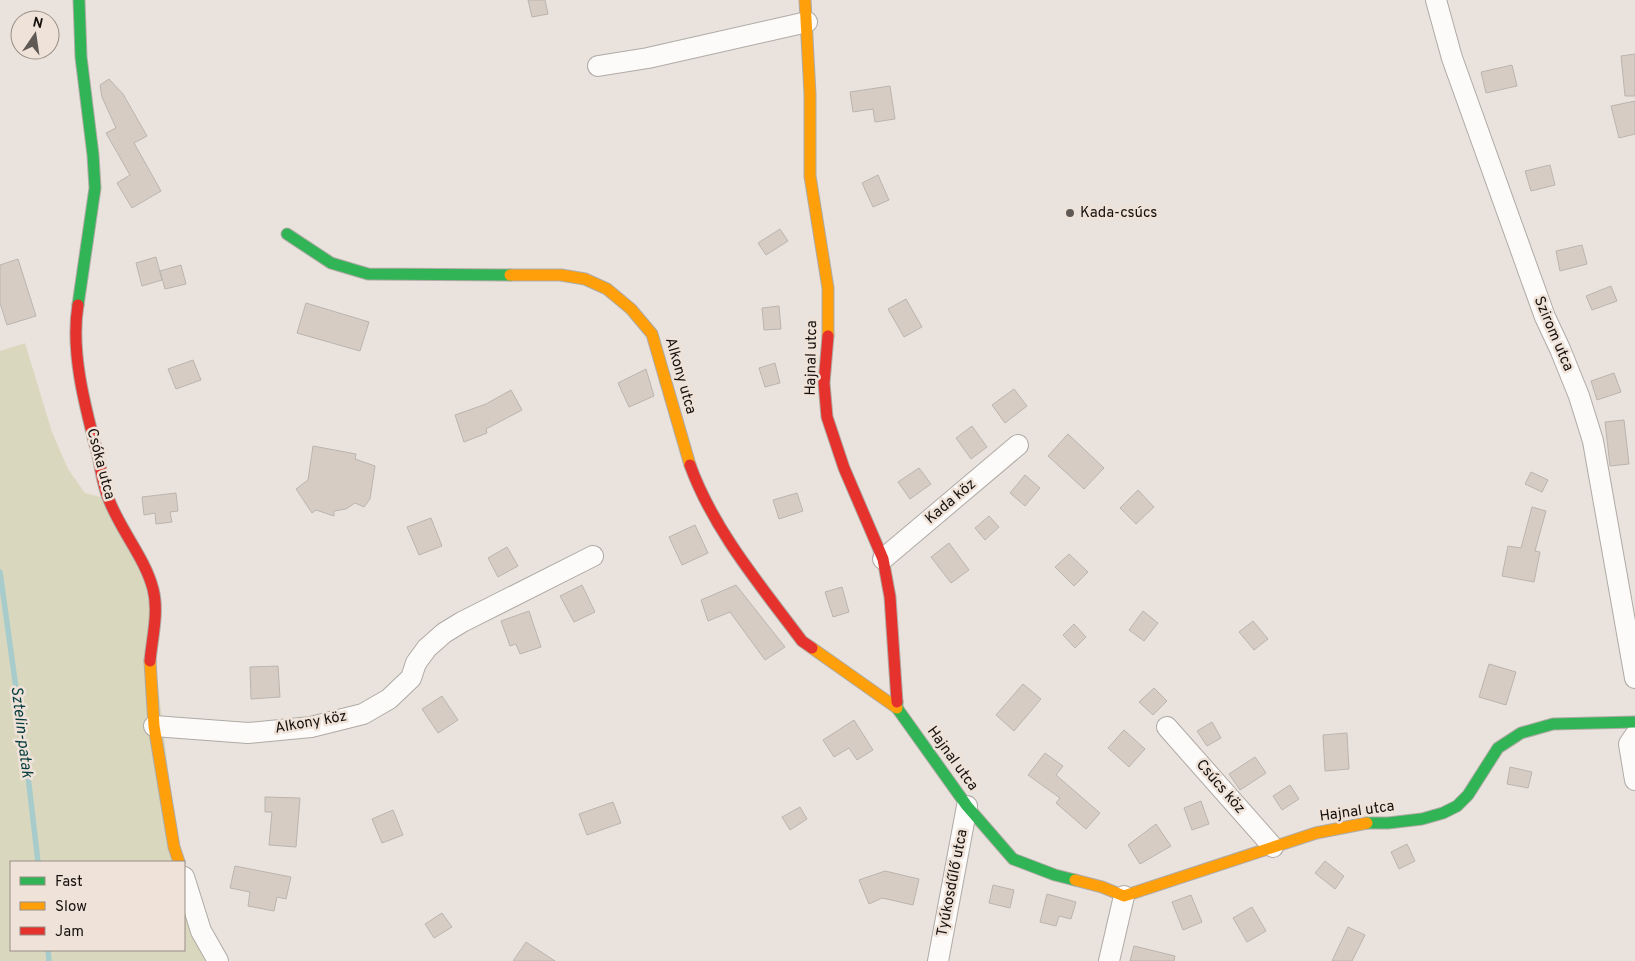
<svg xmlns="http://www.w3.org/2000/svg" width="1635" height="961" font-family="Overpass,sans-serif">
<rect width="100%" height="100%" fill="#eae3dd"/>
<!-- green -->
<path fill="#d9d8bf" d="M 25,343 L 52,432 L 68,469 L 85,493 L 108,499 L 144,567 L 179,862 L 11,862 L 11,950 L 184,950 L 184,877 L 218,961 L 0,961 L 0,351 Z"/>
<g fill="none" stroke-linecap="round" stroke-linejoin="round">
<!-- stream -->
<path stroke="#a8cccc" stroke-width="5.5" d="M 0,572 L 27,768 L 38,862
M 48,950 L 49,961"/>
</g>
<!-- building -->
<path fill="#d7ccc4" stroke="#bab4af" d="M 528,0 L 545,0 L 548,14 L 532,17 Z
M 1635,54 L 1635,96 L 1625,96 L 1621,56 Z
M 1512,65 L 1517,86 L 1486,93 L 1481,72 Z
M 109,79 L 123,94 L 147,136 L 134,143 L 161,191 L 132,208 L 117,183 L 130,175 L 106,133 L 116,128 L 102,97 L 100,85 Z
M 890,86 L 895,119 L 875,122 L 873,109 L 853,112 L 850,92 Z
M 1635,101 L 1635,134 L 1619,138 L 1611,106 Z
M 1550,165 L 1555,185 L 1531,191 L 1525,171 Z
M 878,175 L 889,200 L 873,207 L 862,183 Z
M 780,229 L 788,241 L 766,255 L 758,243 Z
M 1582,245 L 1587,264 L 1560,271 L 1556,251 Z
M 156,257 L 162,280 L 142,286 L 136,263 Z
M 18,259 L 36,316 L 7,325 L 0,303 L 0,265 Z
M 181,265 L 186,284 L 165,289 L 160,271 Z
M 1611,286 L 1617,301 L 1592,310 L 1586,296 Z
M 906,299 L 922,327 L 904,337 L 888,309 Z
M 306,303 L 369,322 L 360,351 L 297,333 Z
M 779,306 L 781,329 L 764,330 L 762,308 Z
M 193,360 L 201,380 L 176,389 L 168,369 Z
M 775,363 L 780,383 L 765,387 L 759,368 Z
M 646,369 L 654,396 L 629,407 L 618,383 Z
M 1614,373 L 1621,392 L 1597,400 L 1591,381 Z
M 1014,389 L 1027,406 L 1005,423 L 992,405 Z
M 511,390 L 522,410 L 486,429 L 487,433 L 464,442 L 455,415 L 486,404 Z
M 1624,420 L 1629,464 L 1610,466 L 1605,422 Z
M 972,426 L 987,447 L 971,459 L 956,438 Z
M 1068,434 L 1104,468 L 1084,489 L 1048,456 Z
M 313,446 L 356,454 L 355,459 L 375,466 L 370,499 L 364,507 L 355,503 L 346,509 L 334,511 L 334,516 L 316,510 L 312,513 L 296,489 L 308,480 Z
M 919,468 L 931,484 L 910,499 L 898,482 Z
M 1531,472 L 1548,480 L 1542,492 L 1525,484 Z
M 1025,475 L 1040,488 L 1025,506 L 1010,493 Z
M 1138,490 L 1154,507 L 1136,524 L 1120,508 Z
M 176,493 L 178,511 L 170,512 L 172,522 L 156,524 L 155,513 L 144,515 L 142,497 Z
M 797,493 L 803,511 L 779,519 L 773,500 Z
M 1532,507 L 1546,511 L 1535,551 L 1540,552 L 1534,582 L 1502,576 L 1508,546 L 1521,548 Z
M 989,516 L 999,527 L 985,540 L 975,528 Z
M 431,518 L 442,546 L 419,555 L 407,527 Z
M 695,525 L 708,553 L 682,565 L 669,537 Z
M 949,543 L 969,570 L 951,583 L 931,557 Z
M 507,547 L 518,566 L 498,577 L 488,558 Z
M 1069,554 L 1088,572 L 1074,586 L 1055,567 Z
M 582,585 L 595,612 L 574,622 L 560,596 Z
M 736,585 L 785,647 L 765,660 L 730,612 L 708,621 L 701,600 Z
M 842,587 L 849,612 L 833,617 L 825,592 Z
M 529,611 L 541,647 L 520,654 L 516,644 L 510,646 L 501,621 Z
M 1143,611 L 1158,623 L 1144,641 L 1129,630 Z
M 1253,621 L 1268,639 L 1254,650 L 1239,632 Z
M 1074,624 L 1086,637 L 1075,648 L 1063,635 Z
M 1489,664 L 1516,672 L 1506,705 L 1479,697 Z
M 278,666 L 280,697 L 251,699 L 250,667 Z
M 1023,684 L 1041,699 L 1014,731 L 996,715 Z
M 1154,688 L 1167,701 L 1153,715 L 1139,702 Z
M 442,696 L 458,720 L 438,733 L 422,709 Z
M 854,720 L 873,750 L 857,760 L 849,748 L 834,757 L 823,740 Z
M 1212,722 L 1221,738 L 1207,746 L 1197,731 Z
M 1124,730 L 1145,749 L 1129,767 L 1108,748 Z
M 1347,733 L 1349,769 L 1325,771 L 1323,735 Z
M 1045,753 L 1063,766 L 1056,775 L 1100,813 L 1086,829 L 1056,803 L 1060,798 L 1028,775 Z
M 1255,757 L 1266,773 L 1240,790 L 1229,774 Z
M 1510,767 L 1532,772 L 1528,788 L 1507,784 Z
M 1290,785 L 1299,799 L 1282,810 L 1273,796 Z
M 265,797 L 300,798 L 296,847 L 269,845 L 272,812 L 265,812 Z
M 1201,801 L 1209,824 L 1192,830 L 1184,808 Z
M 613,802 L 621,823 L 587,835 L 579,814 Z
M 800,807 L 807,819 L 790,830 L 782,817 Z
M 393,810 L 403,835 L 382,843 L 372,819 Z
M 1156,824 L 1171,846 L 1140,864 L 1128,845 Z
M 1407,844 L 1415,861 L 1399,869 L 1391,852 Z
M 1325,861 L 1344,876 L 1335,889 L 1315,873 Z
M 235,866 L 291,877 L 286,899 L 277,897 L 274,911 L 248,906 L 250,892 L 230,888 Z
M 885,871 L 919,879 L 913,905 L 882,898 L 869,904 L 859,880 Z
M 993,885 L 1014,890 L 1010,908 L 989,903 Z
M 1047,894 L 1076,902 L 1071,919 L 1059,916 L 1056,926 L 1040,922 Z
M 1191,895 L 1202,922 L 1183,930 L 1172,902 Z
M 1252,907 L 1266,931 L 1247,942 L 1233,918 Z
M 442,913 L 452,927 L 434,938 L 425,924 Z
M 1348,927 L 1365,935 L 1352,961 L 1332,961 Z
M 526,942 L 555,961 L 513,961 Z
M 1134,946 L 1175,956 L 1174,961 L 1130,961 Z"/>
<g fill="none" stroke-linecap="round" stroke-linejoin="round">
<defs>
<path id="street" d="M 1436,0 L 1452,58 L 1532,281 L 1545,317 L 1560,349 L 1579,396 L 1593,441 L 1635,678
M 598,66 L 648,58 L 807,22
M 883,559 L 1018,445
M 154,726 L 248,733 L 311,727 L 363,714 L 389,699 L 411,678 L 416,663 L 427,648 L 444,633 L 462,622 L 593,556
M 1167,727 L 1273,847
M 1635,735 L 1629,744 L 1635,780
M 184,877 L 201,931 L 218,961
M 938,961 L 967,806
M 1109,961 L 1124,896"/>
<path id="fast" d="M 287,234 L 331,263 L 368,274 L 510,275
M 78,305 L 95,188 L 93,155 L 81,57 L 79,0
M 897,702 L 897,708 L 967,806 L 1013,859 L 1055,875 L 1075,880
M 1367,823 L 1388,823 L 1422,819 L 1443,813 L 1457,806 L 1468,795 L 1498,748 L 1521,733 L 1553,724 L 1635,722"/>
<path id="slow" d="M 805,0 L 810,94 L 810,176 L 828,288 L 828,336
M 510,275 L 561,275 L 585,279 L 607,289 L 631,309 L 652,334 L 690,465
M 812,648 L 897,708
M 150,661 L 154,726 L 174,847 L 179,862
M 1075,880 L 1102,887 L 1124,896 L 1316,833 L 1367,823"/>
<path id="jam" d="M 78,305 C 70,353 86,410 98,456 C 101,470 103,487 109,500 C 121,531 145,558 153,589 C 159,612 152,638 150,661
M 828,336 L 824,383 L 827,417 L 844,468 L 883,559 L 890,597 L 897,702
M 690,465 C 714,531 761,586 802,641 L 812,648"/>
</defs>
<!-- street casing -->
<use href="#street" stroke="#afaaa5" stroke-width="22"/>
<!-- fast casing -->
<use href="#fast" stroke="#afaaa5" stroke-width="13"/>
<!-- slow casing -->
<use href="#slow" stroke="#afaaa5" stroke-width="13"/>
<!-- jam casing -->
<use href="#jam" stroke="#afaaa5" stroke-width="13"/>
<!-- street -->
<use href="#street" stroke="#fcfbfa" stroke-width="20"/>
<!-- fast -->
<use href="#fast" stroke="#30b455" stroke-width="11"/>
<!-- slow -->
<use href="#slow" stroke="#ff9f0a" stroke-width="11"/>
<!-- jam -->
<use href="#jam" stroke="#e5322d" stroke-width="11"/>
</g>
<!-- markers -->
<circle fill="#605a56" stroke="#efe2d8" stroke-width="2" cx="1070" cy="213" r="5"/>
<g text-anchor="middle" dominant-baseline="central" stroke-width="5" stroke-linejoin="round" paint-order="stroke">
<!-- poi labels -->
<g font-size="15" fill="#16110e" stroke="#efe2d8" text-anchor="start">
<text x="1080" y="213">Kada-csúcs</text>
</g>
<!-- street labels -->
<g font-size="15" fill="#16110e" stroke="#efe2d8">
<text transform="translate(1553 334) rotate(67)">Szirom utca</text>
<text transform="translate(812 358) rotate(-89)">Hajnal utca</text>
<text transform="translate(680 376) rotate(74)">Alkony utca</text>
<text transform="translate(100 464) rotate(75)">Csóka utca</text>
<text transform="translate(951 502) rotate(-40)">Kada köz</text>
<text transform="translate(311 723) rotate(-10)">Alkony köz</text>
<text transform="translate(952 759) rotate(54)">Hajnal utca</text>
<text transform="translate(1220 787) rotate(49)">Csúcs köz</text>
<text transform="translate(1357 812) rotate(-8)">Hajnal utca</text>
<text transform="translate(953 883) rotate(-79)">Tyúkosdűlő utca</text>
</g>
<!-- water labels -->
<g font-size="16" font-style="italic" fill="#053c3e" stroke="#efe2d8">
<text transform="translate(21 732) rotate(83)">Sztelin-patak</text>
</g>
</g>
<!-- legend -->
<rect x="10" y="861" width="175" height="90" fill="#efe2d8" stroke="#988e87"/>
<rect x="20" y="877" width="25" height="8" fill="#30b455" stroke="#988e87"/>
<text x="55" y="886" font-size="15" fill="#16110e">Fast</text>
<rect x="20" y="902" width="25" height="8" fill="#ff9f0a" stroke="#988e87"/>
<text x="55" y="911" font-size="15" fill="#16110e">Slow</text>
<rect x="20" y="927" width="25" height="8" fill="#e5322d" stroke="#988e87"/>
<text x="55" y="936" font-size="15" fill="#16110e">Jam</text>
<!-- north arrow -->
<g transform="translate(35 35) rotate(13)"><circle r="24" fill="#efe2d8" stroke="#988e87"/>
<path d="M0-4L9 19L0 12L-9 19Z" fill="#605a56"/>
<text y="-8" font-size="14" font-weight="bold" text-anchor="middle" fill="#16110e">N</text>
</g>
</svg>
